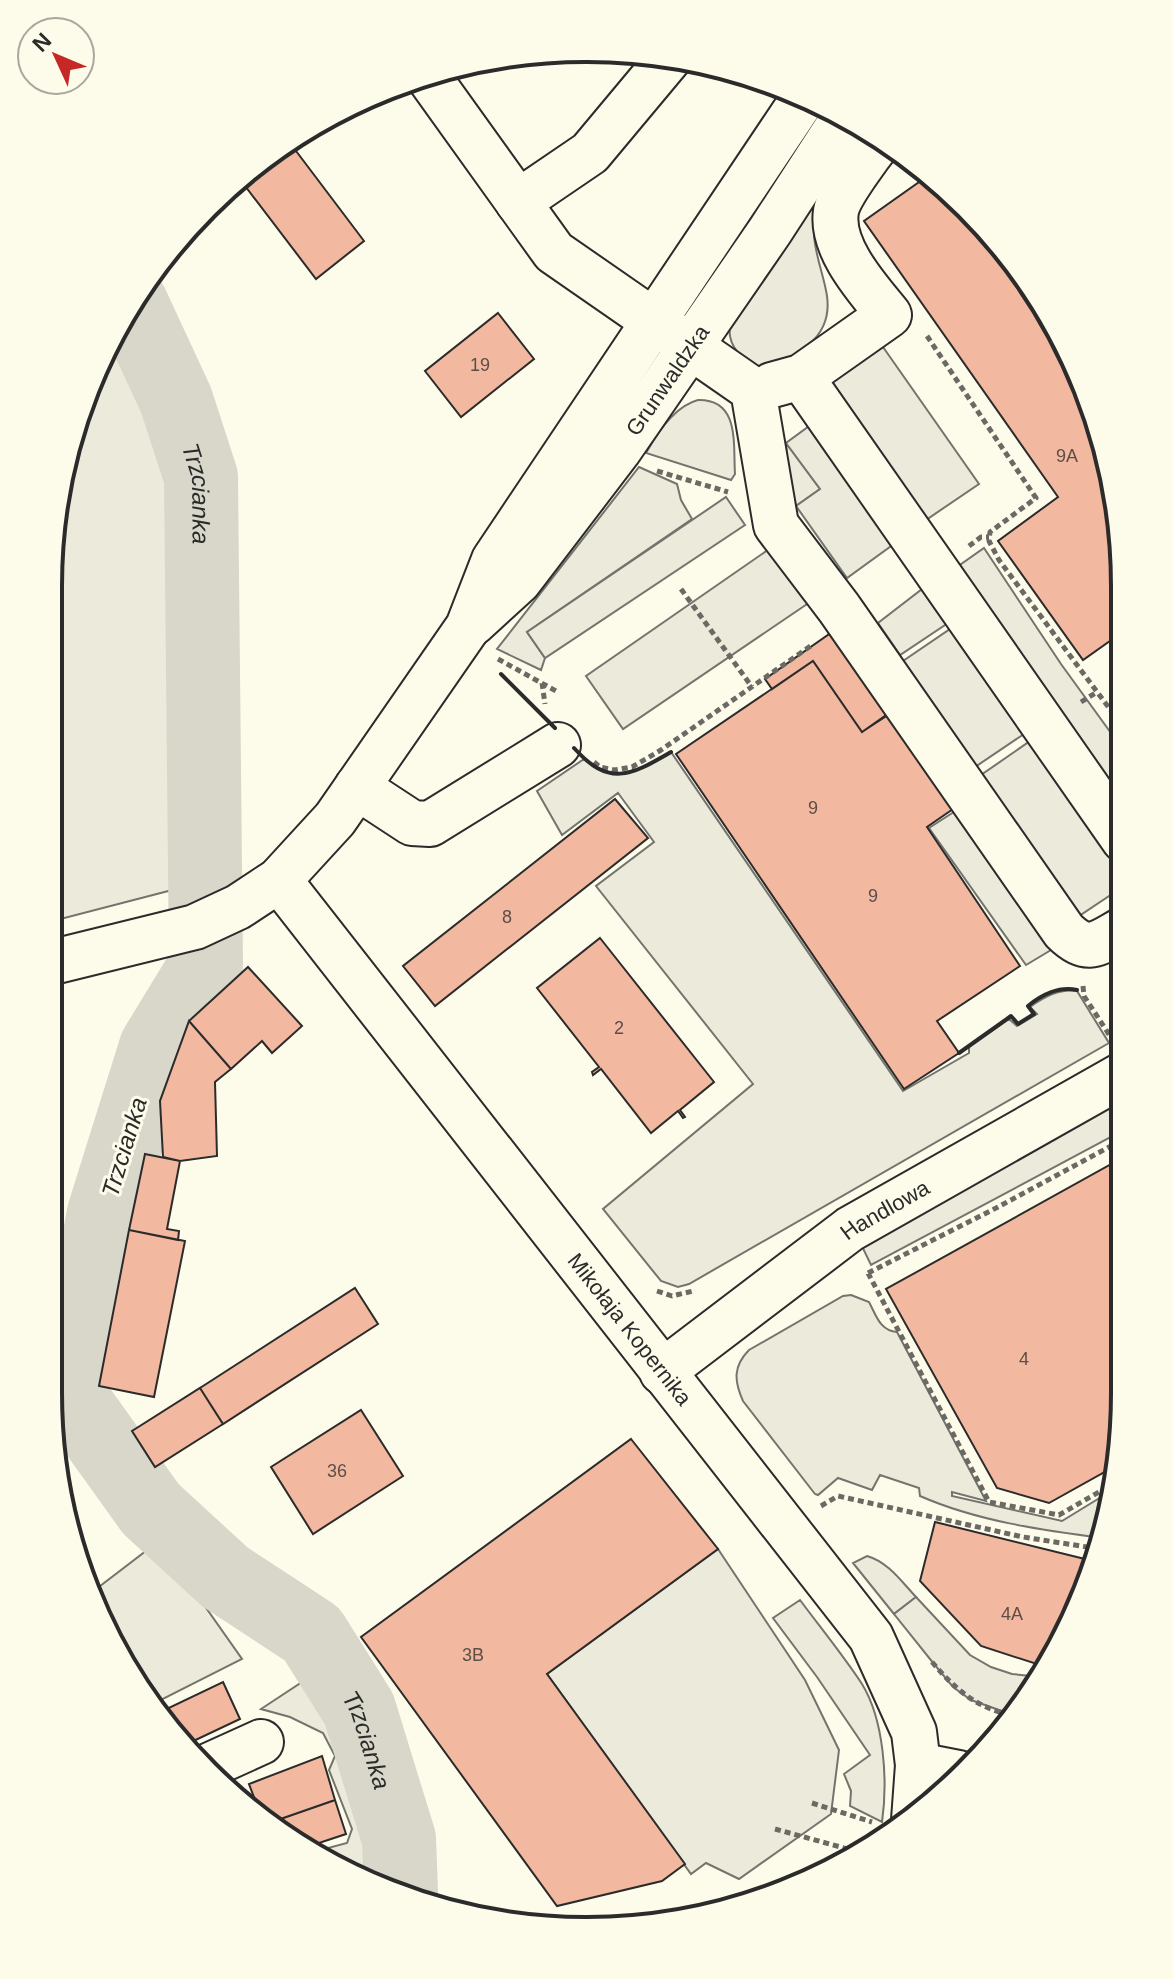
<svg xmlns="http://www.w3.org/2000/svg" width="1173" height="1979" font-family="Helvetica,sans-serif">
<rect width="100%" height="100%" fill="#fdfbea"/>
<!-- green -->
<path fill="#ecebdb" stroke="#74746e" stroke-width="2" d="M 821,179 C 818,198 813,216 814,235 C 815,255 824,276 827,296 C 833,339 797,355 764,369 C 743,361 726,348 730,323 Z
M 129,307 L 173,401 L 197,480 L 202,878 L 176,889 L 49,922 L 49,551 L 77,413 Z
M 698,400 C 740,399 733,444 735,474 L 731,480 L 646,453 C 657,433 675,406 698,400 Z
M 786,443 L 820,489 L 796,506 L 788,481 Z
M 639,467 L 677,484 L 681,500 L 692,519 L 527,632 L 545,658 L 541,670 L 497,649 Z
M 671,752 L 903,1091 L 969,1053 L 969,1047 L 1009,1019 L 1017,1026 L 1037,1014 L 1030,1007 C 1044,997 1060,988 1077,991 L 1109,1043 L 689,1284 L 678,1287 L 661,1281 L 603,1209 L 753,1084 L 596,886 L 654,842 L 621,797 L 618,793 L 562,835 L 537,791 L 584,759 C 615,787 640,770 671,752 Z
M 851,1295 L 869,1302 C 876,1315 880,1331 897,1332 L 986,1501 L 952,1492 L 952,1496 L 1062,1521 L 1111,1491 L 1102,1538 C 1041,1530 977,1521 920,1496 L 919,1488 L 880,1475 L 872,1490 L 838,1478 L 818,1495 L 815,1494 L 743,1401 C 734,1381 733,1366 749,1350 L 843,1296 Z
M 867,1556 C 888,1562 901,1581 916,1597 L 894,1614 L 853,1563 Z
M 800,1600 C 820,1627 843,1655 862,1684 C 884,1720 888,1780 882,1822 L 850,1806 L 851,1791 L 844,1774 L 870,1755 L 817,1677 L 773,1618 Z
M 328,1665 L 350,1700 L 366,1739 L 396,1841 L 400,1891 L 378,1881 L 375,1876 L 370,1878 L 313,1852 L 347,1843 L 352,1829 L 329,1770 L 335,1756 L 323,1733 L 290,1717 L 261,1709 Z"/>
<!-- parking -->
<path fill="#eceadb" stroke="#74746e" stroke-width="2" d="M 883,347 L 979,484 L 923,522 L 831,380 Z
M 812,424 L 898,541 L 847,578 L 796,506 L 820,489 L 786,443 Z
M 726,497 L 745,525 L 545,658 L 527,632 Z
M 775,545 L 813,600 L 623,729 L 586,676 Z
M 984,548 L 1061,664 L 1124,751 L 1124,807 L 957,567 Z
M 926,586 L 951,621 L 900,655 L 878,623 Z
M 956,625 L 1027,732 L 975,767 L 903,661 Z
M 1033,739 L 1124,872 L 1124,886 L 1079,916 L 981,775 Z
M 960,808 L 1056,947 L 1026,965 L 929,828 Z
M 1124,1091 L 1124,1130 L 871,1265 L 857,1236 Z
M 159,1541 L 242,1659 L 151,1705 L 91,1593 Z
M 718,1549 L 805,1680 L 839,1750 L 831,1814 L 739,1879 L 706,1863 L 691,1874 L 547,1674 Z
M 916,1597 L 970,1655 L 991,1667 L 1012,1674 L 1042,1677 L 1034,1691 L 1013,1715 L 971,1700 L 953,1687 L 934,1664 L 894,1614 Z"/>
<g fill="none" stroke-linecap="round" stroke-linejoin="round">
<!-- river -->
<path stroke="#d8d7c9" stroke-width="74" id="s1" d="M 131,303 L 176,400 L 201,477 L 206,965 L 156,1047 L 104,1213 L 70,1396 L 151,1509 L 225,1577 L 312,1634 L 359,1709 L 399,1839 L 401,1892"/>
</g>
<!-- building -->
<path fill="#f2b8a0" stroke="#2b2b2b" stroke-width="2" d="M 287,139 L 364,241 L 316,279 L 239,178 Z
M 929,175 L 968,206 L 1053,317 L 1097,414 L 1124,551 L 1124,631 L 1083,660 L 998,541 L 1058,497 L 864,221 Z
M 498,313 L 534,359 L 461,417 L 425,371 Z
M 835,630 L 889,713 L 862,732 L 813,661 L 772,689 L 765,679 Z
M 813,661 L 862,732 L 888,715 L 953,809 L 927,827 L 1020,966 L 937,1021 L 959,1053 L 904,1089 L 676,754 Z
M 615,799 L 648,838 L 435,1006 L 403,966 Z
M 600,938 L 714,1082 L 680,1110 L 685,1117 L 683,1118 L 678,1111 L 651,1133 L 601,1069 L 593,1075 L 592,1072 L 599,1067 L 537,988 Z
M 248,967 L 302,1026 L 272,1053 L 262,1041 L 231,1069 L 189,1021 Z
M 189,1021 L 231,1069 L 215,1082 L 217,1156 L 180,1161 L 163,1157 L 160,1101 Z
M 145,1154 L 180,1161 L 167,1229 L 179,1231 L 178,1240 L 129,1230 Z
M 1124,1157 L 1124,1428 L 1117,1465 L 1049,1503 L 997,1488 L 886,1289 Z
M 129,1230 L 185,1241 L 154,1397 L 99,1386 Z
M 355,1288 L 378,1324 L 223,1424 L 200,1388 Z
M 200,1388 L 223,1424 L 155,1467 L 132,1431 Z
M 361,1410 L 403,1476 L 313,1534 L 271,1467 Z
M 631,1439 L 718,1549 L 547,1674 L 685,1864 L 662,1881 L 557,1906 L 361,1637 Z
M 935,1522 L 1097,1562 L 1049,1662 L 1043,1666 L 981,1646 L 920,1581 Z
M 223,1682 L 240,1719 L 185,1745 L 156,1714 Z
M 322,1756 L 335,1800 L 269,1823 L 261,1816 L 249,1784 Z
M 335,1800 L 346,1834 L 304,1848 L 287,1840 L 269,1823 Z"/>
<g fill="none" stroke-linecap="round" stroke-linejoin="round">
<defs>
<g id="minor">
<path d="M 427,75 L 554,252 L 753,390 L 776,525 L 839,608 L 1064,931 C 1088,955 1098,943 1124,929"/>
<path d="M 518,202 L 590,153 L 671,56"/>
<path d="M 801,377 L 1124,840"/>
<path d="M 772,385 L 801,377 L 889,315 C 868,289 830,248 836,211 C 839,194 871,152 883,137"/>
<path d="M 357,787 L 412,823 L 430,824 L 558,745"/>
<path id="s2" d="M 279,880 L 871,1637 L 914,1732 L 918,1765 L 914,1820"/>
<path id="s3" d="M 662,1372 L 850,1229 L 1124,1074"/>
<path d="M 918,1765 L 959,1773"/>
<path d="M 208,1766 L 261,1742"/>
</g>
<g id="major">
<path id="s4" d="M 473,623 L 519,581 L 619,450 L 770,231 L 844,117"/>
<path d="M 49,963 L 195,927 L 238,907 L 279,880 L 335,819 L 468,627 L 494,560 L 805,96"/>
</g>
</defs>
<!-- minor casing -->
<use href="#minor" stroke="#2b2b2b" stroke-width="48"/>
<!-- major casing -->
<use href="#major" stroke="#2b2b2b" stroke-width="48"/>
<!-- path -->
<path stroke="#6a6964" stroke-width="5" stroke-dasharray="6 4" stroke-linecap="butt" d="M 927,336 L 1036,498 L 990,532 L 989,541 L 999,560 L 1112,712 L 1124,718
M 657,471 L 728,492
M 969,546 L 981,537 L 989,537
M 681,589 L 752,687
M 498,659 L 556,691
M 542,683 L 545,704
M 1081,702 L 1097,692
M 594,762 L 600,767 L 614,770 L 632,767 L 661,750 L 812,645
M 1083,986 L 1084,996 L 1110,1036
M 868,1273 L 998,1207 L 1124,1139
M 868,1273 L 989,1502 L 1059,1515 L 1113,1484
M 657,1291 L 672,1296 L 693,1291
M 821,1506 L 838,1496 L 1023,1537 L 1100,1549
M 932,1662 C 955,1689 977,1709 1013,1715
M 812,1803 L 872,1822
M 775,1829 L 855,1851"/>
<!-- minor -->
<use href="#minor" stroke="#fdfbea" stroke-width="44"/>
<!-- major -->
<use href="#major" stroke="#fdfbea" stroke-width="44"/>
<!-- fence -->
<path stroke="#2b2b2b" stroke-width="2" stroke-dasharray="10 4" stroke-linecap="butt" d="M 837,1853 L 847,1855"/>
<!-- wall -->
<path stroke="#2b2b2b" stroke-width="4" d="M 501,674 L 555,728
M 574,748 C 609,787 630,776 671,752
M 959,1053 L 1011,1016 L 1018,1024 L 1034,1014 L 1028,1006 C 1041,995 1059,986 1077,990"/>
</g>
<g text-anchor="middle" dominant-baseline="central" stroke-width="6" stroke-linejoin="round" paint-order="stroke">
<!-- number labels -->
<g font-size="18" fill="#5d4e48">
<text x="480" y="365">19</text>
<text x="1067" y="456">9A</text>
<text x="813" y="808">9</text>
<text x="873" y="896">9</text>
<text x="507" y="917">8</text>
<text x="619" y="1028">2</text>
<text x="1024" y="1359">4</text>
<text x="337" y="1471">36</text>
<text x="1012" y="1614">4A</text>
<text x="473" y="1655">3B</text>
</g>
<!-- street labels -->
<g font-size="22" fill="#2b2b2b" stroke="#fdfbea">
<text stroke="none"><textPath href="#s4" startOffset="312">Grunwaldzka</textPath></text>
<text stroke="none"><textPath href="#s3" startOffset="276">Handlowa</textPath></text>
<text stroke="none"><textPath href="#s2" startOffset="570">Mikołaja Kopernika</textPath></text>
</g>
<!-- water labels -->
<g font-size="24" font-style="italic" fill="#2b2b2b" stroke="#fdfbea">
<text stroke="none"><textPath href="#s1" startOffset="204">Trzcianka</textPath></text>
<text transform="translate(124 1147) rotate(-73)">Trzcianka</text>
<text stroke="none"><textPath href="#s1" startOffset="1596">Trzcianka</textPath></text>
</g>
</g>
<!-- crop -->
<path d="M0 0H1173V1979H0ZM586 62H587A524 524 0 0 1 1111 586V1393A524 524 0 0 1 587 1917H586A524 524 0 0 1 62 1393V586A524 524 0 0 1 586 62Z" fill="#fdfbea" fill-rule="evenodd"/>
<path fill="none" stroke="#2b2b2b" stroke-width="4" d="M586 62H587A524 524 0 0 1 1111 586V1393A524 524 0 0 1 587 1917H586A524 524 0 0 1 62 1393V586A524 524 0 0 1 586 62Z"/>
<!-- north arrow -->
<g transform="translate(56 56) rotate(314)"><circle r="38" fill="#fdfbea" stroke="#a9a89e" stroke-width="2"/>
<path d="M0-6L14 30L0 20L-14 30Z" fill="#c62828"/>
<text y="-12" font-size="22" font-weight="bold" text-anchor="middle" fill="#2b2b2b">N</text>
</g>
</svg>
